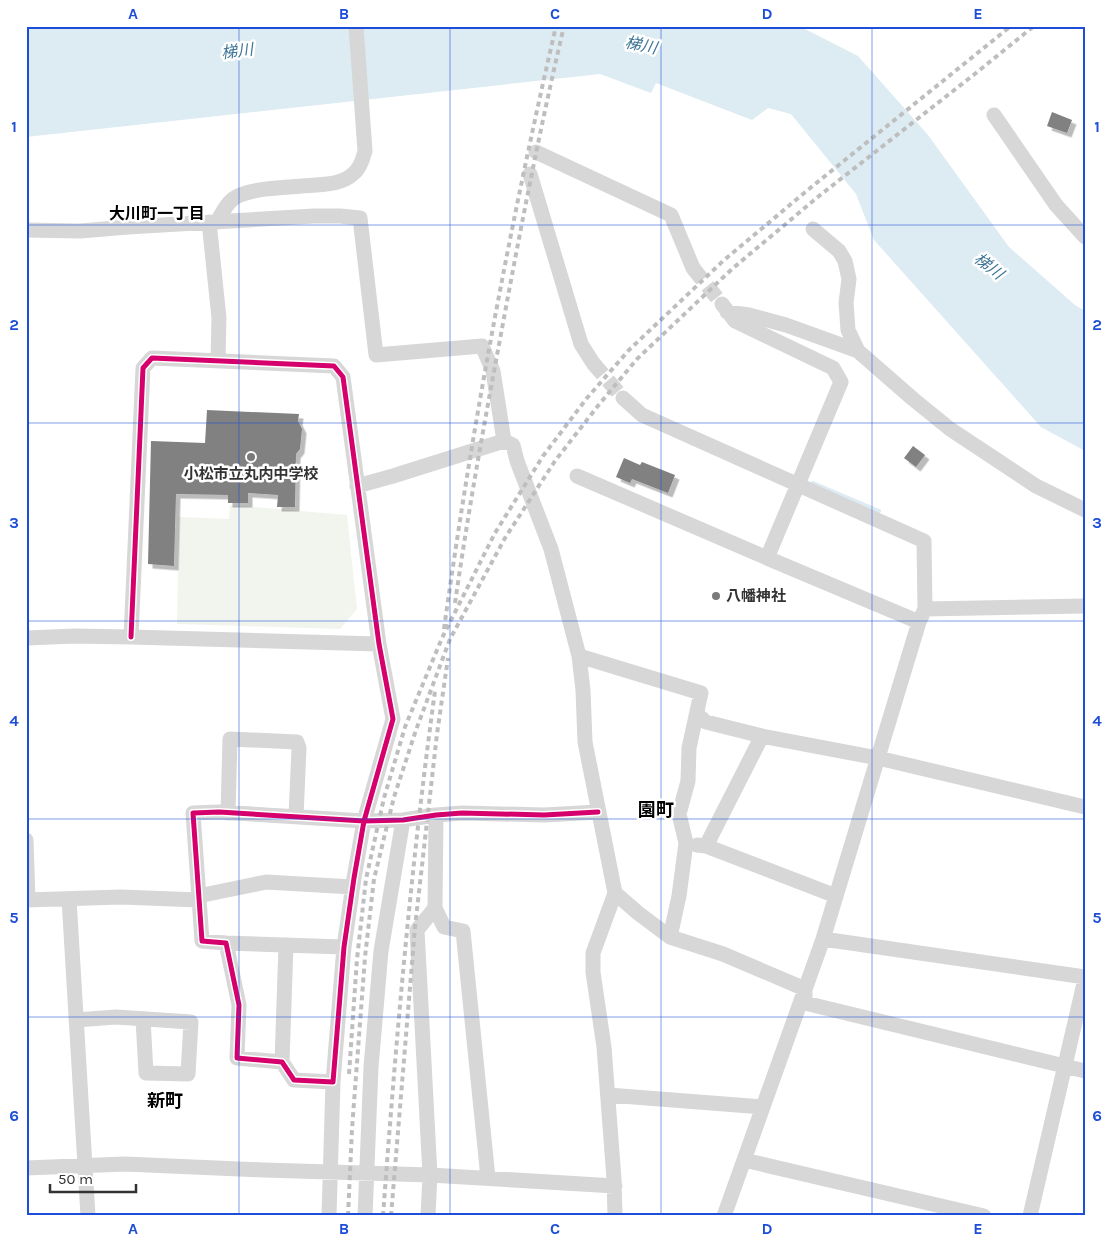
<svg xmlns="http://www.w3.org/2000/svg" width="1111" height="1242" font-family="Karla,'Noto Sans JP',sans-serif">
<defs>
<filter id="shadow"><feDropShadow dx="4.5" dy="4.5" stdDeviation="0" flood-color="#0004"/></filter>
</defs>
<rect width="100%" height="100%" fill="#fff"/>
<!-- green -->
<path fill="#f1f5ed" d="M 230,505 L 347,515 L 357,609 L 340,629 L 177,624 L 179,517 L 229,519 Z"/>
<!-- water -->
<path fill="#ddebf3" d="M 26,26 L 799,26 L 858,56 L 928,135 L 1009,247 L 1075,305 L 1085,311 L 1085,451 L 1041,427 L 874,240 L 856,194 L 791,114 L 768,108 L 752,120 L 656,83 L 651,93 L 600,74 L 26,137 Z"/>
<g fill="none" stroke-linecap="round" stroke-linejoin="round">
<!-- stream -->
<path stroke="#ddebf3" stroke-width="4" d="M 813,483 L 879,511"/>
</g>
<!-- building -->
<path fill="#818181" filter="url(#shadow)" d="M 1052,112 L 1072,120 L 1067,133 L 1047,126 Z
M 207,410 L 299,414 L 298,421 L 302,429 L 300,449 L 296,454 L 295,507 L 277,507 L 278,495 L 248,493 L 248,503 L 228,503 L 228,495 L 176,494 L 174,566 L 148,564 L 151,441 L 205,443 Z
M 913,446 L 925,455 L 916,467 L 904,458 Z
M 624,458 L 640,465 L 642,462 L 675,475 L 668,493 L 632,479 L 630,483 L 616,477 Z"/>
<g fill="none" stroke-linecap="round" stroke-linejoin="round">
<!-- minor-tunnel -->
<path stroke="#d6d6d6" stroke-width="15" stroke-dasharray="15 8" stroke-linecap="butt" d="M 693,268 L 722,304
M 593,363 L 623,398"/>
<!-- minor -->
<path stroke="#d7d7d7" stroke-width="15" d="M 994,115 L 1056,205 L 1085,237
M 536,152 L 671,215 L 693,268
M 530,174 L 581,344 L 593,363
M 209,222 L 219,318 L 218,360
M 217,222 C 222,213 227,202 236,197 C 254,187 295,187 316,185 C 329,184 343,183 353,174 C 360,169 363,159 365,151 L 356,26
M 813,229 L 839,251 L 845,261 L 849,279 L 846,303 L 848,330 L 858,351 L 913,399 L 950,429 L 1036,486 L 1085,510
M 26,230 L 80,231 L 128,227 L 314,216 L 340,216 L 360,218 L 376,355 L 482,346 L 493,371 L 504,441
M 722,304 L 735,321 L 833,368 L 841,382 L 767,558
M 727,312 L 749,315 L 786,325 L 858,351
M 623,398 L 642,415 L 924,541 L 925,609
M 577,476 L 767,558 L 919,622
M 357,486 L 393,476 L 504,441 L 513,445 L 517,461 L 551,549 L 579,656 L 583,690 L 585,742 L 615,893 L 593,953 L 593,972 L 604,1047 L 614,1179 L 615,1216
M 131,637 L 143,368 L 152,358 L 334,366 L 343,377 L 379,644 L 393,719 L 364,821 L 354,878 L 344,947 L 333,1082 L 294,1080 L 282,1062 L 237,1058 L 239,1005 L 226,943 L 202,941 L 193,813 L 219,812 L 364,821 L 403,820 L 436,815 L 462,813 L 544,815 L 598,812
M 26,638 L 75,636 L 131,637 L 379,644
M 579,656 L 701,693 L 689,748 L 688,781 L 679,814 L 686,843 L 679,896 L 670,937
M 697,714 L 706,722 L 762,736
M 228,813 L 230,739 L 297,742 L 299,748 L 296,817
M 26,840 L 28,900
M 697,845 L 706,846 L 836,896
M 706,846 L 762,736 L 878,758 L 1085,807
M 615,893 L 638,913 L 670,937 L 723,954 L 805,989 L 805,1003 L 1085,1071
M 69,899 L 88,1216
M 26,900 L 121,897 L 199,900 L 203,895 L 266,882 L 353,887
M 435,908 L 444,927 L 463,931 L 488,1178
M 823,939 L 1085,977
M 226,943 L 344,947
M 76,1020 L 116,1017 L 191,1022 L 188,1074 L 146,1073 L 143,1019
M 282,1062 L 286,945
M 608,1095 L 763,1107
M 744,1160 L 984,1216
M 26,1168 L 125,1164 L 264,1170 L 430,1175 L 615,1186
M 329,1216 L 333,1082
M 365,1216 L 371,1067 L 381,951 L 403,820
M 428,1216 L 430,1175 L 417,930 L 435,908 L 436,815
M 724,1216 L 823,939 L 919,622 L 925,609 L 1085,606
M 1030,1216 L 1085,979"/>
<!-- rail -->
<path stroke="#bebebe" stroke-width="4" stroke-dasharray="5 4" stroke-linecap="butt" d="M 455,603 C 468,513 484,424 501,334 C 520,231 540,128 564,26
M 444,629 C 472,427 510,225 556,26
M 349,1074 L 357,959 L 366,879 L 384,798 L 405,727 L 442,638 L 495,533 L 543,456 L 587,398 L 629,350 L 723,261 L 809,189 L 1011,26
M 348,1216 L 352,1129 L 365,957 L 374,879 L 394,797 L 416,730 L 450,639 L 505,538 L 555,461 L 597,407 L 637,359 L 732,269 L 819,196 L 976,73 L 1034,26
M 383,1216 C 396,1040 411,865 435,691
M 391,1216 L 415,927 L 437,734 L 448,658"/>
<defs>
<path id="cycleway" d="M 131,637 L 143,368 L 152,358 L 334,366 L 343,377 L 379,644 L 393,719 L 364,821 L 354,878 L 344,947 L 333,1082 L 294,1080 L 282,1062 L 237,1058 L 239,1005 L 226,943 L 202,941 L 193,813 L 219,812 L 364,821 L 403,820 L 436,815 L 462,813 L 544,815 L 598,812"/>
</defs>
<!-- cycleway casing -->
<use href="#cycleway" stroke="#fff" stroke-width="8"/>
<!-- cycleway -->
<use href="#cycleway" stroke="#d6006c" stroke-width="5"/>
</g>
<!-- grid -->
<path fill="none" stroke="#1d4ed8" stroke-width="1" stroke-opacity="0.55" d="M 239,26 L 239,1216M 450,26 L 450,1216M 661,26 L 661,1216M 872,26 L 872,1216M 26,225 L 1085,225M 26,423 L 1085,423M 26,621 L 1085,621M 26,819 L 1085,819M 26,1017 L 1085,1017"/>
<!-- markers -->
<g fill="#7a7a7a" stroke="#fff" stroke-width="2">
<circle cx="251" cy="457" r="5"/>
<circle cx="716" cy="596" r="5"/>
</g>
<g text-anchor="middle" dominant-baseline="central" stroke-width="5" stroke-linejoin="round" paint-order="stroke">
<!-- poi labels -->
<g font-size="15" font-weight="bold" fill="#333" stroke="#fff">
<text x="251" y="474">小松市立丸内中学校</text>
<text x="726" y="596" text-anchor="start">八幡神社</text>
</g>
<!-- water labels -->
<g font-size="16" font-style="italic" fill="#3e7597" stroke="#fff">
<text transform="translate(641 45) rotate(11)">梯川</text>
<text transform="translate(237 51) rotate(-7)">梯川</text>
<text transform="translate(989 266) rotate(38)">梯川</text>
</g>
<!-- neighbourhood labels -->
<g font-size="16" font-weight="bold" fill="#000" stroke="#fff">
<text x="157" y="213">大川町一丁目</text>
</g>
<!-- quarter labels -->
<g font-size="18" font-weight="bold" fill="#000" stroke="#fff">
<text x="656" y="810">園町</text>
<text x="165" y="1101">新町</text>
</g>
</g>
<!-- border -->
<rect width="1111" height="1242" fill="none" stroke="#ffffff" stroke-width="55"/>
<!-- scale -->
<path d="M50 1184v8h86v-8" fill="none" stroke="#333333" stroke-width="2.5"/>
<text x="58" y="1184" font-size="15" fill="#333333" stroke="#ffffff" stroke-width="4" paint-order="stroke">50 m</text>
<rect x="28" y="28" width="1056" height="1186" fill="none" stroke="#1d4ed8" stroke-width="2"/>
<g font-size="16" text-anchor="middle" font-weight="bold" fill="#1d4ed8">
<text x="133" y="19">A</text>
<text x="344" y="19">B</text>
<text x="555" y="19">C</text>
<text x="767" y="19">D</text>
<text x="978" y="19">E</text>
<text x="14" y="132">1</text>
<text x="1097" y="132">1</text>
<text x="14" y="330">2</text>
<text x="1097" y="330">2</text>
<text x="14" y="528">3</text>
<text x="1097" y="528">3</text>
<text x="14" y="726">4</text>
<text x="1097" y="726">4</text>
<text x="14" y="923">5</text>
<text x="1097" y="923">5</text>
<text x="14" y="1121">6</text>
<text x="1097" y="1121">6</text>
<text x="133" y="1234">A</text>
<text x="344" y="1234">B</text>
<text x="555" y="1234">C</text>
<text x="767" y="1234">D</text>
<text x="978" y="1234">E</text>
</g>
</svg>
